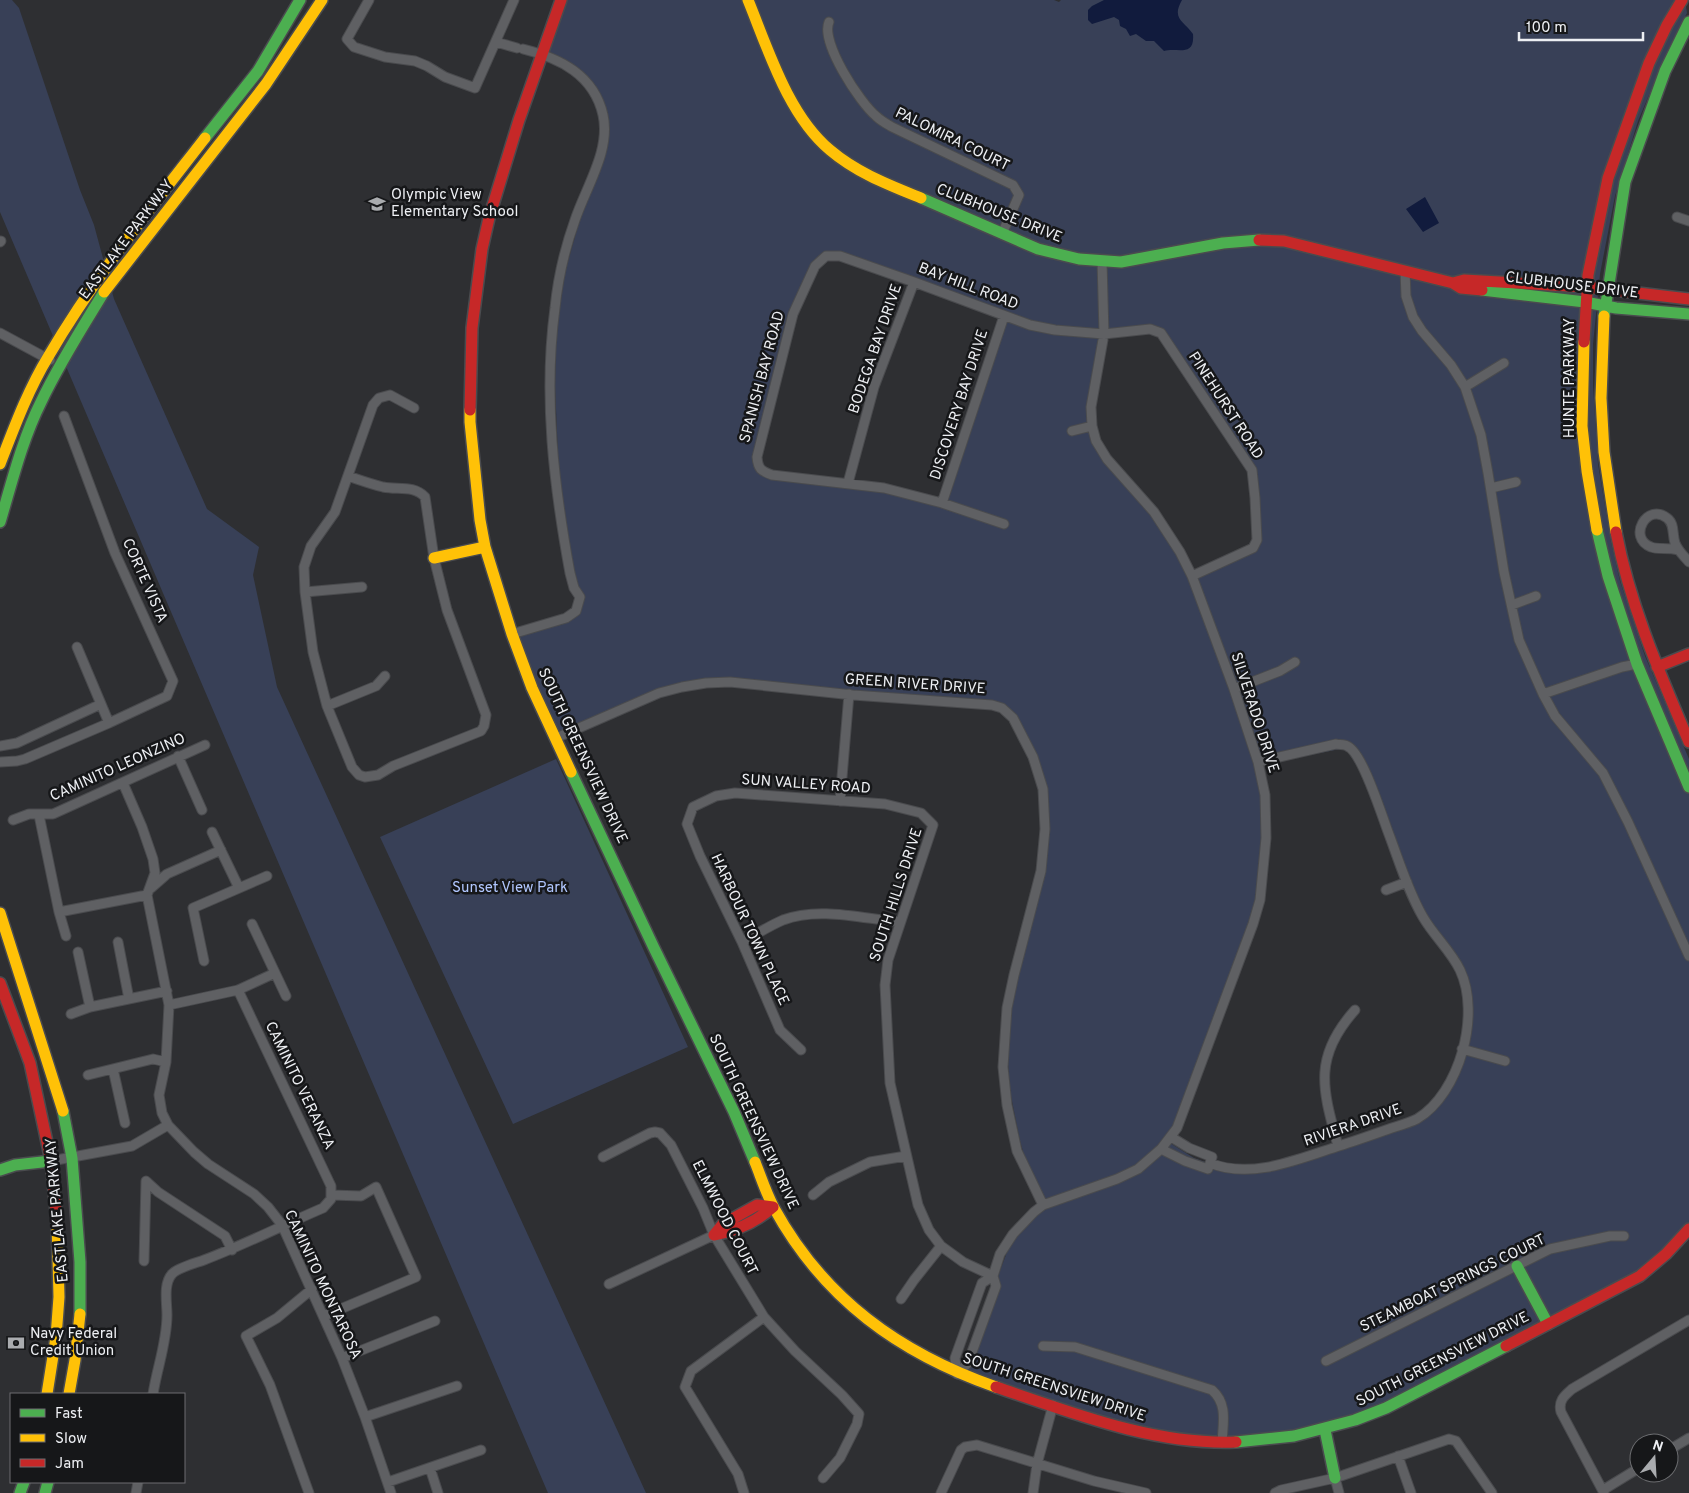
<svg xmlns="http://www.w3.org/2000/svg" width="1689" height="1493" viewBox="0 0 1689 1493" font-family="Overpass,sans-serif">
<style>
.green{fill:#384057;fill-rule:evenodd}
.water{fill:#111b3d}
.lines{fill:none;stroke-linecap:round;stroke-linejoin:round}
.street-casing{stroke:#4a4b4e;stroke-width:11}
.fast-casing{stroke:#4a4b4e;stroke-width:14}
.slow-casing{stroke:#4a4b4e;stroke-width:14}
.jam-casing{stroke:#4a4b4e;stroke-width:14}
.street{stroke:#5f6063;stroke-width:9}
.fast{stroke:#4caf50;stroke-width:11}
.slow{stroke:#ffc107;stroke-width:11}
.jam{stroke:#c62828;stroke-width:11}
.labels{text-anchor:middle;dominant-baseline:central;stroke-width:5;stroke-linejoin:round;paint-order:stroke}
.street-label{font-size:15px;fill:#edeff3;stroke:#161719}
.poi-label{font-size:15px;fill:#edeff3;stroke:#161719;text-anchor:start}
.park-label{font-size:15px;fill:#b1c7ff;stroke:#161719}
</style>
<rect width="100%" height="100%" fill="#2e2f32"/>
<path class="green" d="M0 0H12L19 8 80 190 94 225 114 299 207 509 259 547 253 575 277 687 646 1493H548L0 212Z
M565 0H1054L1059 2 1061 0H1685L1687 13 1669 48 1638 121 1615 196 1600 274 1593 344V385L1598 464 1611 542 1620 581 1645 656 1689 759V1229L1663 1258 1402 1400 1307 1435 1173 1439 961 1375 1007 1252C1017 1234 1030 1220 1046 1208L1026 1162 1020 1141 1010 1091 1008 1063 1011 1009 1016 986 1047 860 1049 819 1047 801 1022 732 1001 709 738 685 694 688 650 700 560 740 516 637 578 608 559 478 555 386 556 335 565 272 582 212 606 152 608 127 579 74 544 59ZM841 259 1006 318 942 506 882 491 762 470 760 458 795 314 821 264 827 260ZM1153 333 1164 339 1256 484 1254 545 1192 576 1156 515 1097 443 1092 405 1105 334ZM1340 749 1346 750 1358 758 1424 916 1468 980 1473 1006 1471 1031 1456 1071 1454 1085 1445 1099 1435 1110 1410 1126 1398 1131 1292 1160 1241 1170 1208 1163 1194 1158 1170 1143 1266 885 1269 837 1260 765Z
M556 759 688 1047 513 1124 380 837Z"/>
<path class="water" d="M1104 0H1182C1171 19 1184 21 1193 34 1195 58 1177 47 1164 51L1154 41H1146L1136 34 1130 36 1126 29 1120 26 1119 20 1114 17 1092 24 1088 20V10L1092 6Z
M1425 197 1439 223 1423 232 1406 209Z"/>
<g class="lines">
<g class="street-casing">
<path id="street" d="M369 0 347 39 354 47 385 57 415 61 427 66 445 77 475 88 514 0
M829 22C820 42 860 103 876 116 881 121 887 124 892 127L1013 185 1019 195 1002 234
M496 42 517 48
M1677 217 1689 221
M0 242 1 241
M1405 271 1406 296 1413 317 1422 331 1451 365 1465 387 1481 435 1488 473 1504 572 1519 640 1543 694 1555 716 1603 773 1628 822 1689 956
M0 333 50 360
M1465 387 1504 363
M1072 431 1092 426
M348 476C360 480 371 484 383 487 398 490 414 485 425 497L434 558 447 610 486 715 484 726 481 731 393 766 378 775 365 777 359 775 352 767 327 706 313 652 305 592 304 567 311 546 335 512 373 405 379 398 390 395 414 408
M848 483 874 387 914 282
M1491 488 1516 482
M942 503 1004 316
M1004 524 942 503 884 488 772 475C761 471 758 469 757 457L793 314 815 266 826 256H840L914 282 1030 325 1055 330 1104 334 1150 329 1161 333 1252 470 1255 498 1257 540 1253 548 1192 576
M1678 550C1668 547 1658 550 1651 547 1627 538 1647 502 1667 518 1675 524 1672 534 1675 543 1678 551 1684 556 1689 562
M305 592 362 587
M1512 605 1536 596
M512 634 566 618 576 611 580 597 574 588 570 573C554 486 543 396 555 308 558 278 565 248 575 220 586 187 611 150 603 115 594 75 560 58 523 49
M77 647 109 723
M1234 689 1280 671 1295 662
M1543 694 1622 667 1637 664
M327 706 376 686 385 676
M556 738 659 693 682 687 706 683 730 682 853 695 992 705 1002 708 1013 718 1033 757 1043 789 1045 829 1041 871 1014 975 1007 1008 1003 1067 1007 1105 1017 1151 1043 1205
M0 746 17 743 101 704
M178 756 202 810
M0 762 17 761 25 759 109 723 167 696 173 681 115 553 64 416
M123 783 142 827 153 859 155 873 147 895 169 1005 166 1062 159 1095 162 1113 168 1125 194 1152 208 1164 254 1194 268 1207 282 1225 342 1358 365 1417 391 1493
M840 801 849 694
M39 815 59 912 66 936
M13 820 29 814H53L205 745
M212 832 239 888
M151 888 167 874 221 850
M1386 890 1407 882
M59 912 147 895
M252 924 286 996
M118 942 129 999
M742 942C755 935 769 926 783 920 819 906 864 919 900 922
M78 952 90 1007
M204 961 193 908 267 876
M169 1005 238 990 275 973
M71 1014 90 1007 167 991
M1462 1049 1505 1061
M801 1050 780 1030 742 942 700 856 687 824 693 807 716 796 735 793 885 804 921 813 933 825 888 960 885 985 890 1083 918 1205 929 1230 941 1246 963 1262 993 1276
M113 1069 125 1123
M88 1075 153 1059 166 1062
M1338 1146C1323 1090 1312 1058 1355 1010
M1161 1149 1185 1161 1208 1169 1212 1157 1189 1148 1171 1137
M603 1157 650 1133 655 1132 660 1133 671 1145 703 1208 714 1235 764 1317 795 1351 842 1395 859 1414 857 1424 840 1458 823 1478
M51 1161 132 1146 168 1125
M1210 1163C1251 1180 1299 1159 1339 1146 1355 1141 1372 1135 1389 1129 1398 1126 1409 1123 1417 1119 1460 1093 1481 1014 1460 970 1451 951 1434 936 1423 917 1409 893 1400 864 1390 837 1383 820 1363 752 1347 746 1344 744 1339 745 1336 744L1258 762
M813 1195 829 1182 870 1162 906 1156
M144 1261 146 1181 158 1192 225 1236 232 1250
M993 1276 982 1283 955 1358 957 1374 968 1363 996 1286 993 1276 1000 1254 1013 1234 1034 1212 1043 1205 1117 1179 1138 1169 1161 1149 1177 1128 1253 924 1260 900 1266 838 1265 795 1258 762 1234 689 1192 576 1180 552 1154 512 1107 459 1096 441 1092 426 1091 407 1104 334 1102 261
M609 1284 714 1235
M901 1299 914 1280 941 1246
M324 1316 416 1277 376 1187 361 1196 332 1195
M1043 1346 1075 1347 1212 1390C1228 1404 1223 1423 1222 1443
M342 1358 435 1321
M1326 1361 1550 1249 1610 1236H1624
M153 1394C157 1368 167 1342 167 1315 167 1303 163 1284 172 1274 177 1268 196 1263 204 1260 244 1245 283 1225 323 1208L331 1199V1186L238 990
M365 1417 457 1386
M1669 1450 1689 1438
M1398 1456 1411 1493
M430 1468 438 1493
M1335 1478 1339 1493
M388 1482 481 1450
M1603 1490 1639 1468
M136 1493 138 1482
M309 1493 270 1385 246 1336 277 1318 312 1289
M744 1493 738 1474 685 1387 691 1371 764 1317
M941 1493 961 1450 965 1447 977 1445 1094 1481 1146 1493
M1033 1493 1037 1464 1053 1405
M1275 1493 1281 1490 1335 1478 1449 1439 1456 1441 1492 1493
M1604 1493 1561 1412C1558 1401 1564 1396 1572 1389L1689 1320"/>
</g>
<g class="fast-casing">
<path id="fast" d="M205 138 258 71 300 0
M921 198 1038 249 1079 259 1121 262 1223 243 1259 240
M1482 290 1585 302 1616 308 1689 314
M1604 316 1625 182 1665 71 1689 22
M0 522C12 482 22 440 41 402 59 364 82 328 104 292
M1597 530 1608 576 1637 664 1689 787
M571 772 654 948 734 1112 755 1162
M63 1111 72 1158 80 1262V1314
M0 1170 15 1165 51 1161
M1517 1266 1548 1324
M1325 1430 1335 1478
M1236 1442 1294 1436 1355 1420 1386 1408 1506 1346
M20 1493 24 1482
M45 1493 48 1482"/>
</g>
<g class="slow-casing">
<path id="slow" d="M748 0C768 49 788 115 830 150 857 173 889 185 921 198
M104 292 266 84 322 0
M1604 316 1601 398 1604 452 1616 532
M1584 342 1582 426 1587 471 1597 530
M470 410V422L480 520 485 547 512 634 532 688 571 772
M0 464C14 428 28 390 48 357 94 278 150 209 205 138
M434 558 485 547
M0 913 63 1111
M755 1162C761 1177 766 1193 774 1208 824 1299 899 1353 996 1387
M47 1394 56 1337 59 1297 57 1222
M69 1394 75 1360 80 1314"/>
</g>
<g class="jam-casing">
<path id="jam" d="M1259 240 1284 241 1453 283 1461 288 1482 290
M1453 283 1464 280 1587 287 1689 299
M1584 342 1588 275 1608 178 1649 63 1667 25 1682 0
M470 410 472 328 482 249 489 218 519 120 561 0
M1616 532C1630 606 1660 674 1689 742
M1657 667 1689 654
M0 983 30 1063 51 1161 57 1222
M757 1205 773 1207C755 1223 737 1231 714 1235L723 1224Z
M1506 1346 1640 1276 1666 1254 1689 1229
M996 1387C1073 1413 1153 1445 1236 1442"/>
</g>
<use href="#street" class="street"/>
<use href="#fast" class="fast"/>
<use href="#slow" class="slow"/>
<use href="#jam" class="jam"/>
</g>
<defs>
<g id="school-bare" transform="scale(1.35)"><path d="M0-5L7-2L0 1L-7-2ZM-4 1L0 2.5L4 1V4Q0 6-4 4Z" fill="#aaacaf" stroke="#161719" stroke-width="2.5" paint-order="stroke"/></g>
<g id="bank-bare" transform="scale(1.35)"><path d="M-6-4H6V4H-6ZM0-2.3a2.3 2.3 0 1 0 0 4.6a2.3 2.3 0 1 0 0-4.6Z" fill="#aaacaf" stroke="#161719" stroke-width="2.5" paint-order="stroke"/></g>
</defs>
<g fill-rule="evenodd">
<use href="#school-bare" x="377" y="204"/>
<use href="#bank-bare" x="16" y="1343"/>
</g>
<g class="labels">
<g class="street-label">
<text transform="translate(952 140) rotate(26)">PALOMIRA COURT</text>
<text transform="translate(999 214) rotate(22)">CLUBHOUSE DRIVE</text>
<text transform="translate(127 240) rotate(-53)">EASTLAKE PARKWAY</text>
<text transform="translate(1572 286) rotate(7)">CLUBHOUSE DRIVE</text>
<text transform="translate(968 287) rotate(21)">BAY HILL ROAD</text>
<text transform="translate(876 349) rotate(-71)">BODEGA BAY DRIVE</text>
<text transform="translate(763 377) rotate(-75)">SPANISH BAY ROAD</text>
<text transform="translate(1570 378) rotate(-90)">HUNTE PARKWAY</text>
<text transform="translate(960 405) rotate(-72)">DISCOVERY BAY DRIVE</text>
<text transform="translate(1225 406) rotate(57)">PINEHURST ROAD</text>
<text transform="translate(144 581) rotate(66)">CORTE VISTA</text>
<text transform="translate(915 685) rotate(4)">GREEN RIVER DRIVE</text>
<text transform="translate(1254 713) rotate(72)">SILVERADO DRIVE</text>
<text transform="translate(582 756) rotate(65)">SOUTH GREENSVIEW DRIVE</text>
<text transform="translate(118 768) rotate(-24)">CAMINITO LEONZINO</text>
<text transform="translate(806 785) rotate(4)">SUN VALLEY ROAD</text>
<text transform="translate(897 895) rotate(-72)">SOUTH HILLS DRIVE</text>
<text transform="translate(749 930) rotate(65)">HARBOUR TOWN PLACE</text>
<text transform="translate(299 1086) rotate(64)">CAMINITO VERANZA</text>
<text transform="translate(753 1122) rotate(65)">SOUTH GREENSVIEW DRIVE</text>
<text transform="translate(1353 1126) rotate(-19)">RIVIERA DRIVE</text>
<text transform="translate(58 1210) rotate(-95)">EASTLAKE PARKWAY</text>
<text transform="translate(724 1218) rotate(63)">ELMWOOD COURT</text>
<text transform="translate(1453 1284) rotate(-26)">STEAMBOAT SPRINGS COURT</text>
<text transform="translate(322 1285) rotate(65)">CAMINITO MONTAROSA</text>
<text transform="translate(1443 1360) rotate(-27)">SOUTH GREENSVIEW DRIVE</text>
<text transform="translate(1054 1388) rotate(18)">SOUTH GREENSVIEW DRIVE</text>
</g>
<g class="poi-label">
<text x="391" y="195">Olympic View<tspan x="391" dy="17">Elementary School</tspan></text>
<text x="30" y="1334">Navy Federal<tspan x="30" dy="17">Credit Union</tspan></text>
</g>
<g class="park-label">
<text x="510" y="888">Sunset View Park</text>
</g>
</g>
<rect x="10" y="1393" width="175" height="90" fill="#161719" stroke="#6c6d70"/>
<rect x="20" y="1409" width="25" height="8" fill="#4caf50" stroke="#6c6d70"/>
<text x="55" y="1418" font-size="15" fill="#edeff3">Fast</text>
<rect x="20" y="1434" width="25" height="8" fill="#ffc107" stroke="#6c6d70"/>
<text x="55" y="1443" font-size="15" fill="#edeff3">Slow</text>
<rect x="20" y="1459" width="25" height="8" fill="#c62828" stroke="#6c6d70"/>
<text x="55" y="1468" font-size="15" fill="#edeff3">Jam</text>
<g transform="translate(1654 1458) rotate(18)"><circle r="24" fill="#161719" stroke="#6c6d70"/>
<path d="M0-4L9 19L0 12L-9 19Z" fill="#aaacaf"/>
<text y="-8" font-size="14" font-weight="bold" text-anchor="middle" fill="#edeff3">N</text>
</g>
<path d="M1519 32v8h124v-8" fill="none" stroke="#edeff3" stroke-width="2.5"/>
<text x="1526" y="32" font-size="15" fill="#edeff3" stroke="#161719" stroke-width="4" paint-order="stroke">100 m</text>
</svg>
